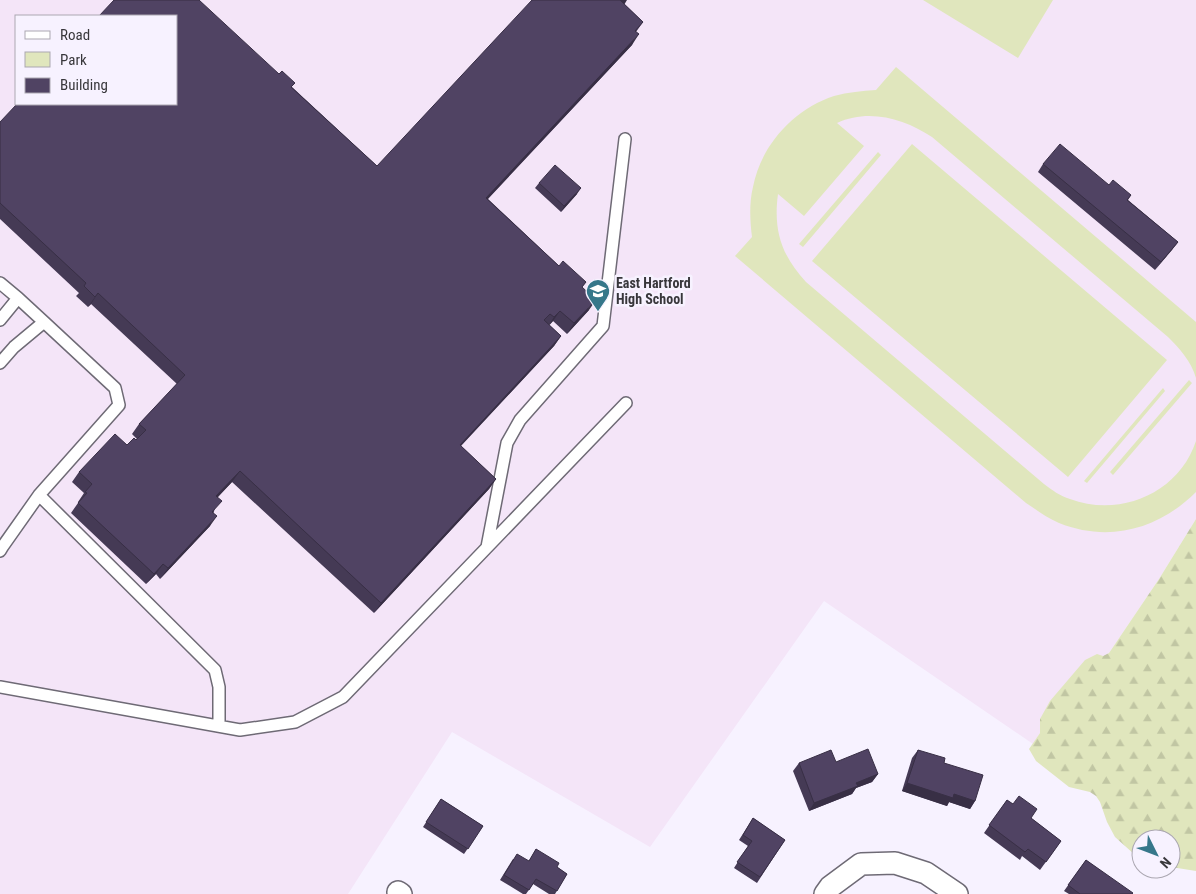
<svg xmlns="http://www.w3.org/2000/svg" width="1196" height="894" viewBox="0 0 1196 894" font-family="'Roboto Condensed',sans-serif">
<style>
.education{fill:#f4e5f8;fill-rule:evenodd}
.green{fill:#e0e6bd}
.forest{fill:url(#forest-firs)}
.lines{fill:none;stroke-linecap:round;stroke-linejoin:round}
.service-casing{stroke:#6e6a75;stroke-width:14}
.minor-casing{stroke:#6e6a75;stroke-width:24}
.service{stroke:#fff;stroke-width:11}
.minor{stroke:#fff;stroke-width:21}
.wall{fill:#453a55}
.shaded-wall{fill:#382f45}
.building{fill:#504363;stroke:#382f45}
.labels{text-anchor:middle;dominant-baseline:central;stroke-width:5;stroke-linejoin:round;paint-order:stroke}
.poi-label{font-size:14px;font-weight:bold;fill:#38373b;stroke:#f7f2ff;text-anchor:start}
</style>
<defs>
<pattern id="forest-firs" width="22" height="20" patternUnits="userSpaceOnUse" patternTransform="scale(1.25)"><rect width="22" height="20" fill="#e0e6bd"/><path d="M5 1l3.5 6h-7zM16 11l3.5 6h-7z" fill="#c1c6a3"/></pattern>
</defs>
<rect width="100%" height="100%" fill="#f7f2ff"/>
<path class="education" d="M0 0H1196V519L1159 579 1109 653 1103 656 1040 719V733L1033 744 824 601 650 847 452 732 348 894H0ZM16 16H176V104H16Z"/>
<path class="green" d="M923 0H1053L1018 58Z
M896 67 1196 322V378C1191 361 1180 349 1168 337L932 137C905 119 869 108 837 123L864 146 804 216 778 194C773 231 782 256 806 282L1044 484C1052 490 1060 496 1070 499 1120 518 1179 493 1196 441V492C1159 529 1109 543 1059 523 1047 518 1037 510 1026 503L735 256 752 237C750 221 749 203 753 187 761 145 794 109 834 96 848 92 862 91 876 90Z
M912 144 1167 360 1068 477 812 261Z
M878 152 881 155 803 247 799 244Z
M1189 380 1192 383 1113 475 1110 472Z
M1163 388 1165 391 1087 483 1084 481Z"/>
<path class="forest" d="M1196 519V871L1171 867V839H1141V859L1135 855 1115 837 1107 822 1100 802 1096 796 1090 792 1069 787 1036 761 1029 749 1040 733V719L1050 701 1085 660 1097 654 1103 656 1109 653 1159 579Z"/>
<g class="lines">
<g class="service-casing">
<path id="service" d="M0 283 18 298 0 320
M18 298 44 322
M0 363 14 347 44 322 115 388 119 405 39 495 3 546 0 551
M39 495 215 670 219 687V726
M487 547 507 443 520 420 603 326 625 139
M0 687 240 730 295 722 343 697 626 403"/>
</g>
<g class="minor-casing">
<path id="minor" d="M398 892 401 894
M825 894 830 887 861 864 895 863 926 873 957 894"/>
</g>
<use href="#service" class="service"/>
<use href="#minor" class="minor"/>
</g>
<path class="wall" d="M624 4 643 22 636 32 632 45 488 199 559 266 586 282 582 287 589 310 567 334 553 321 549 325 561 336 554 346 461 446 496 479 489 489 374 613 232 482 218 497 210 526 160 579 156 574 146 584 71 513 78 503V502L84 493 72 482 79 472 136 440 137 439 132 434 139 424 177 384 91 304 88 307 76 296 79 293 0 219V122L292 87 377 166Z
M1043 164 1109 185 1131 195 1128 200 1178 242 1155 270 1038 172Z
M539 183 577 194 561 212 535 188Z
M918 750 944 763 975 801 970 809 949 802 947 806 902 791 912 758Z
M836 762 878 774 872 782 856 788 852 794 809 811 793 771 799 763Z
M441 799 483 826 464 854 423 827Z
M1007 800 1061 841 1040 870 1022 856 1020 860 984 833Z
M753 818 785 840 757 883 734 868 748 846 739 840Z
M536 849 557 867 567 874 555 894H549L533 884 526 894H523L500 880 513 859 529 861Z
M1086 860 1132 894H1069L1064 891Z"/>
<path class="shaded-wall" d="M612 0H627L624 5Z
M639 34 632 45 479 208 486 198Z
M581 188 577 194 561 212 564 206Z
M1178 242 1172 250 1155 270 1161 262Z
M98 293 91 304 88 307 95 297Z
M596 300 589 310 567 334 574 323Z
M560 311 553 321 547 328 554 317Z
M561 336 554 346 452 455 460 445Z
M240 471 232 482 209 506 216 496Z
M496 479 489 489 374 613 381 603Z
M217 516 210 526 160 579 168 568Z
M163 564 156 574 146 584 154 574Z
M878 774 872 782 856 788 852 794 809 811 814 803 856 783Z
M907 783 954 794 975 801 970 809 949 802 947 806 902 791Z"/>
<path class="building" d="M114 0H199L279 74 282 71 295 83 291 87 377 166 532 0H620L643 22 635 31 639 34 486 198 559 266 563 261 586 282 582 287 596 300 574 323 560 311 554 317 550 314 544 320 561 336 460 445 496 479 381 603 240 471 216 496 222 501 212 512 217 516 168 568 163 564 154 574 78 503 87 493 85 492 92 484 79 472 115 434 127 445 134 438 136 440 146 430 139 424 185 375 98 293 95 297 84 286 86 283 0 203V122L17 104H176V16H99Z
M1060 144 1109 185 1113 180 1131 195 1127 200 1178 242 1161 262 1043 164Z
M555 165 581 188 564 206 539 183Z
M868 749 878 774 856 783 858 786 814 803 799 763 831 750 836 762Z
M918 750 945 758 944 763 983 775 975 801 954 794 953 798 907 783Z
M1019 796 1037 809 1031 818 1061 841 1046 862 1028 849 1025 852 989 825 1007 800 1013 804Z
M441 799 483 826 468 849 426 822Z
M753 818 785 840 760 877 737 862 752 841 743 835Z
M536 849 559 863 557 867 567 874 557 891 536 879 529 890 504 875 517 854 529 861Z
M1086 860 1133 893 1132 894H1080L1068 885Z"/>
<defs>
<g id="school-pin" transform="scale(1.25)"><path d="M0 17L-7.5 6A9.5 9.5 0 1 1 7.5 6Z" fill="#36778a" stroke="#f7f2ff"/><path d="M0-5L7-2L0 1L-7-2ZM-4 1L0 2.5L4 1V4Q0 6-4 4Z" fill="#fff"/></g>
</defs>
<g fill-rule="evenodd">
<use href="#school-pin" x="598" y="291"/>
</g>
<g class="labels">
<g class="poi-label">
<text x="616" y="283">East Hartford<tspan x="616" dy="16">High School</tspan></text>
</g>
</g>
<rect x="15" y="15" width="162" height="90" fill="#f7f2ff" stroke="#aba7b1"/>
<rect x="25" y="31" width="25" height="8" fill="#ffffff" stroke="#aba7b1"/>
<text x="60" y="40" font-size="15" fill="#38373b">Road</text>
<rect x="25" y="52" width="25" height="15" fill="#e0e6bd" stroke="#aba7b1"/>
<text x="60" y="65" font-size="15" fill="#38373b">Park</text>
<rect x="25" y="78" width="25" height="15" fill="#504363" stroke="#aba7b1"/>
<text x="60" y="90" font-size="15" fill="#38373b">Building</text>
<g transform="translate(1156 854) rotate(132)"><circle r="24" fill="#f7f2ff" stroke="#aba7b1"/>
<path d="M0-4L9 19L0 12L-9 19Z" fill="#36778a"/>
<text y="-8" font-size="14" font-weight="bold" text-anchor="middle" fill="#38373b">N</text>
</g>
</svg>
